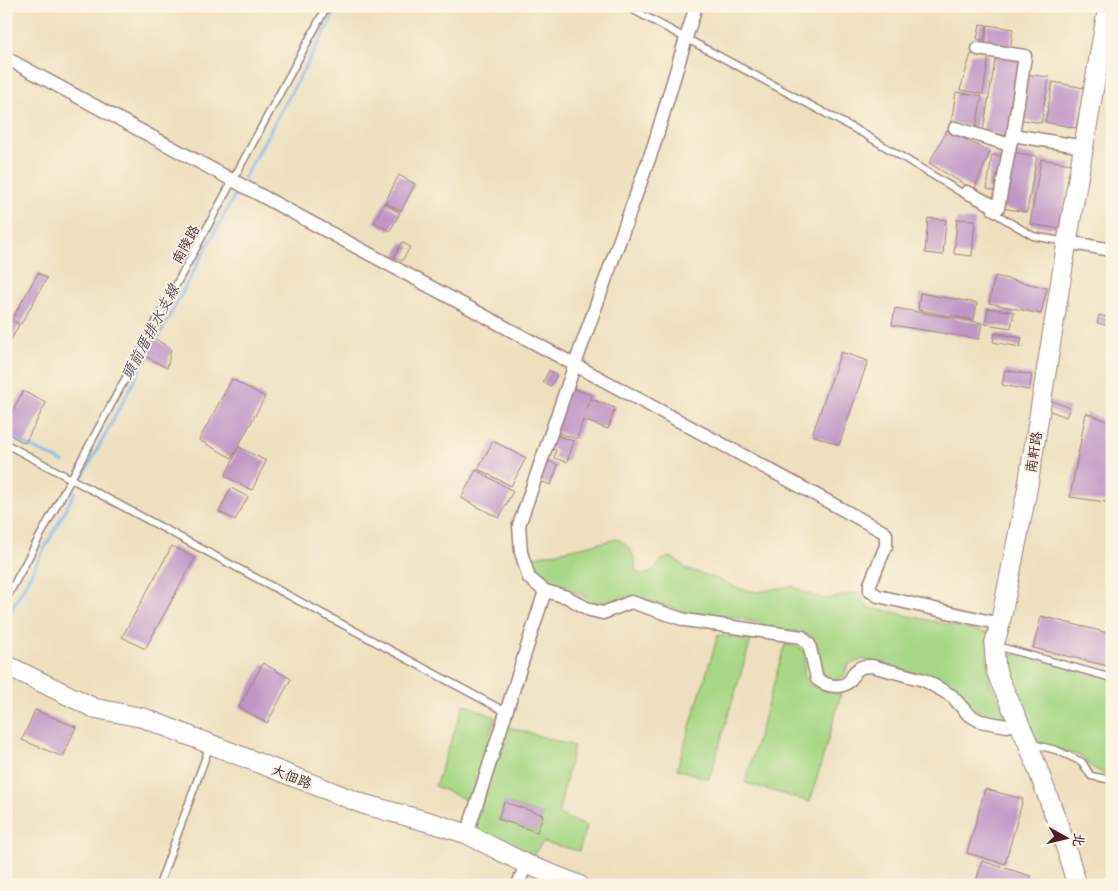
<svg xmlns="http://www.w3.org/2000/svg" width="1118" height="891" viewBox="0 0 1118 891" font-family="'Playpen Sans','LXGW WenKai TC',sans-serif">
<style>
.green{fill:#a7d785;stroke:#787b58;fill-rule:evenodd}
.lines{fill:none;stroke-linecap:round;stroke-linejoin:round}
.stream{stroke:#80bcf2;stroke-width:3}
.building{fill:#bf96c6}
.lane-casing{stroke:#9c8075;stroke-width:9}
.street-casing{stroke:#9c8075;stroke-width:15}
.secondary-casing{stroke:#9c8075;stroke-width:21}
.lane{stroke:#fff;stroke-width:6}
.street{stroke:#fff;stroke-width:12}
.secondary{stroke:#fff;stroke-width:19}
.labels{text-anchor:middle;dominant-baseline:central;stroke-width:4;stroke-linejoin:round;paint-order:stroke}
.street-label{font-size:14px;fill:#4a1f2b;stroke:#fcf5e5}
.water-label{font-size:15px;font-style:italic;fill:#5a4e67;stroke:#fcf5e5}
</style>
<rect width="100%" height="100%" fill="#fcf5e5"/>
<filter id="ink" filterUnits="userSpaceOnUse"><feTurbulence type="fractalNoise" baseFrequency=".02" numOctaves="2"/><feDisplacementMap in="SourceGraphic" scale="10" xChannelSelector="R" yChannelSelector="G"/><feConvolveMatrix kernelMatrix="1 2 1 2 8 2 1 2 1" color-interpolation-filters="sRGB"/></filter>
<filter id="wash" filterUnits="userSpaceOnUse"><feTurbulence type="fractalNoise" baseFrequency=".0096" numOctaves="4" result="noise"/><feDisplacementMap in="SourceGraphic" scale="20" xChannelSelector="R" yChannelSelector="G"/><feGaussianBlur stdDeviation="1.12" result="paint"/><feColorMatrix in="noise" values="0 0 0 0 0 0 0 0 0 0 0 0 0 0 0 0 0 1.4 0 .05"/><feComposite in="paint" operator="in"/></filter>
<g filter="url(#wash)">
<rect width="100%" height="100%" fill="#eee0bf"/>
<path class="green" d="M618 539C631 548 636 554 635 570L642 575 650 573 662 560 670 557 681 563 686 569 713 577 737 588 757 592 792 586 808 594 827 599 860 592 863 601 869 608 883 610 991 634 987 655 990 682 1007 719H996L979 711 949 685 923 676 863 659 848 665 844 676 834 681 822 676 818 646 809 634 779 630 759 623 727 616 707 618 631 596 606 603 591 602 581 594 557 588 545 581 533 571 530 558Z
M718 635 751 640 709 779 677 769Z
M785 644 800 647 805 654 804 672 808 685 841 695 810 802 745 783Z
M1005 652 1112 678V775L1104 774 1090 766 1083 757 1035 741 1003 676Z
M464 704 495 717 471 802 435 786Z
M505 726 574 746 558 814 586 826 579 851 543 842 532 857 473 831ZM504 802 543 815 537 832 499 819Z"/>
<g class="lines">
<path class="stream" d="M244 178 339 6
M155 343 235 195
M6 435 63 462
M80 470 85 472
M82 478 148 355
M6 620 75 492"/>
</g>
<g id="blocks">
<path class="building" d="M980 24 987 25 984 40 977 39Z
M988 25 1013 29 1010 50 985 47Z
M971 54 989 55 983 94 960 90Z
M996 55 1022 60 1009 136 983 131Z
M1025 74 1049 77 1041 123 1018 119Z
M1053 82 1084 88 1076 128 1045 122Z
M956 92 982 96 976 127 951 123Z
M947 130 990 152 974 190 929 163Z
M1011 152 1037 156 1027 212 1001 208Z
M992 155 1001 156 996 191 987 189Z
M1041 159 1071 164 1060 229 1030 224Z
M399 175 415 184 401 211 385 202Z
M384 203 400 213 390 231 374 222Z
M928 218 946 220 943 255 925 253Z
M957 219 975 220 972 256 954 254Z
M402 242 410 247 402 261 394 257Z
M38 273 47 278 21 324 12 319Z
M995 276 1047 288 1041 314 989 303Z
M920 293 977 303 974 320 918 310Z
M895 308 982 323 979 339 892 325Z
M988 308 1014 312 1011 328 985 324Z
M1099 315 1107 317 1106 325 1097 323Z
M6 318 19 325 6 349Z
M995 333 1022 338 1020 347 993 342Z
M151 336 171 349 167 368 141 354Z
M841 352 868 361 839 445 812 435Z
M549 370 557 375 551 386 543 382Z
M1005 370 1032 375 1029 390 1002 385Z
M232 379 265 397 232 458 199 440Z
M569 387 592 395 587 408 591 399 615 408 608 429 583 420 577 439 554 431Z
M23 391 46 403 25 443 6 433V423Z
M1045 398 1070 408 1066 417 1043 408Z
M1086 413 1112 423V503L1070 497Z
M553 434 574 441 567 462 554 458 556 450 548 448Z
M493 441 526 458 511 486 478 469Z
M239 447 266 461 252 490 225 476Z
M544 459 558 465 551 485 537 480Z
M476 470 513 491 499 518 461 498Z
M231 488 248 497 235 520 219 512Z
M172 546 195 558 145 649 122 637Z
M1041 616 1112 634V667L1033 648Z
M263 663 291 679 267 723 239 707Z
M35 710 76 727 63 757 22 740Z
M985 789 1023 799 1005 864 967 853Z
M504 802 543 815 537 832 498 819Z
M982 861 1031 876 1028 885H975Z"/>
</g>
</g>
<g filter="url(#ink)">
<use href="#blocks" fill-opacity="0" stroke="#9c8075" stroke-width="1"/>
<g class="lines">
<g class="lane-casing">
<path id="lane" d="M626 6 864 134 967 196
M991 211 1033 236 1066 242
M6 444 506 712
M6 599 327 6
M997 646 1112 678
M1032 744 1056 750 1082 762 1091 776 1112 780
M159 885 210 745"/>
</g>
<g class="street-casing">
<path id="street" d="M6 58C298 217 591 372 882 531L886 534V546L870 584V591L878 596 1000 624
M955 128 1010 145
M1013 135 1084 147
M967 192 998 208 1010 145 1013 135 1025 56 978 49
M1067 242 1112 250
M545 591 567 597 590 610 603 613 631 602 685 620 802 637 809 644 817 679C826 686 842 690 850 680 853 677 853 672 857 670 861 666 866 666 872 666L924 680 952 696 968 714 980 721 1007 726 1020 723
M467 834 545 591 529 578 521 552 519 525 575 364 654 145 686 38 696 6
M518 885 526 864"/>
</g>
<g class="secondary-casing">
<path id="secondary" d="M6 665 94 708 144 718 363 804 436 824 467 834 526 864 579 885
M1077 885 1062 835 1028 743 1000 681 996 670 994 645 1000 624 1027 491 1067 242 1108 6"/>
</g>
<use href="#lane" class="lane"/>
<use href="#street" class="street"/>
<use href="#secondary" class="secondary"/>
</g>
</g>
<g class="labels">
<g class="street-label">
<text transform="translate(185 244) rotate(-62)">南陵路</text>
<text transform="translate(1033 452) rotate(-81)">南軒路</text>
<text transform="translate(292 776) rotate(21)">大佃路</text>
</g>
<g class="water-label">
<text transform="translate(149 331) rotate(-62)">頭前厝排水支線</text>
</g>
</g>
<rect width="1118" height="891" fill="none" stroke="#fcf5e5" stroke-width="25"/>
<g transform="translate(1066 838) rotate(98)" stroke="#fcf5e5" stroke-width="4" paint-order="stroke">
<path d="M0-4L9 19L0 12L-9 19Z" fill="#4a1f2b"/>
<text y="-8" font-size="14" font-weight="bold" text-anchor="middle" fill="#4a1f2b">北</text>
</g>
</svg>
